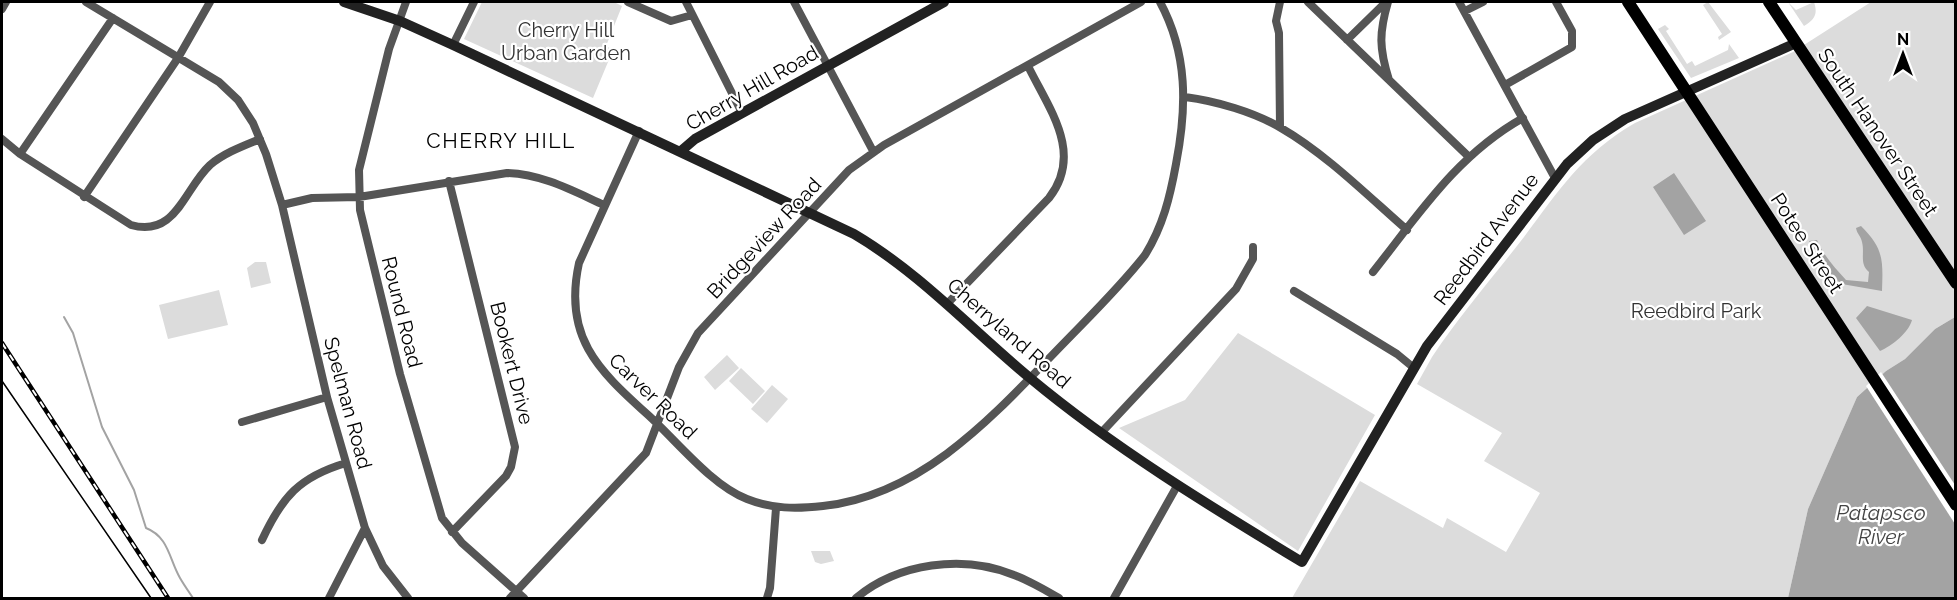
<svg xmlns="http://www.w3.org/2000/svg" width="1957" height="600" viewBox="0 0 1957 600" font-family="Raleway,sans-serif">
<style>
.green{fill:#dcdcdc}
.water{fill:#a3a3a3}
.pier{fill:#fff}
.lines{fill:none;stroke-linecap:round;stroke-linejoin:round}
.stream{stroke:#a3a3a3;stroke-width:2}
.street{stroke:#555;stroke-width:8}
.secondary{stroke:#222;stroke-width:10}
.primary{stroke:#000;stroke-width:12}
.tram{stroke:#000;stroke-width:1.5}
.rail-casing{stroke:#000;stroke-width:4.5}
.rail{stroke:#fff;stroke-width:2;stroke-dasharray:7;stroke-linecap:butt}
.labels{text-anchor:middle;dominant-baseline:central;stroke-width:4.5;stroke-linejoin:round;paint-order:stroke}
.park-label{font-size:20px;fill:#333;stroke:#fff}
.street-label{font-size:20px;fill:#000;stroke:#fff}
.neighbourhood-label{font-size:21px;letter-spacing:1.5px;fill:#000;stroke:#fff}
.water-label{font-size:21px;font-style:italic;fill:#444;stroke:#fff}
</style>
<rect width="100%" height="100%" fill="#fff"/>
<path class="green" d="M482 2H614L622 6 606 46 613 50 593 98 464 39Z
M1708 2 1731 32 1719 40 1718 37 1722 34 1703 5Z
M1788 2 1796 10 1814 2C1818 14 1815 19 1804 26Z
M1871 2H1955V317L1935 329 1905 359 1886 371 1857 397 1808 509 1788 598H1292L1360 481 1443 528 1447 518 1506 552 1540 493 1484 461 1502 433 1417 384 1432 357C1460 315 1493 277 1524 237 1559 190 1582 154 1635 123L1793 52Z
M1665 25 1669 29 1666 31 1687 64 1692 61 1695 66 1728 50 1729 44 1739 58 1691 78 1658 29Z
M255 262H266L271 283 251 288 247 268Z
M219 290 228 325 168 339 159 305Z
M1238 333 1375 415 1298 551 1119 428 1185 400Z
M727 355 739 368 715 390 704 377Z
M741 368 765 391 753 404 729 381Z
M772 385 788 399 767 423 751 409Z
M811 551H830L834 561 821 564 815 562Z"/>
<path class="water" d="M1674 173 1706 221 1684 235 1653 187Z
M1861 226C1884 249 1883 260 1882 291L1836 283C1828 268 1816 257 1809 241L1817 240C1823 255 1835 268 1846 280L1868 282 1869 272C1859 264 1865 253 1862 242 1861 236 1857 234 1856 228Z
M1867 306 1912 320C1909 332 1892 346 1880 351L1856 318Z
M1955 317V598H1788L1808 509 1857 397 1886 371 1905 359 1935 329Z"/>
<path class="pier" d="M1881 372 1955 485V524L1866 386Z"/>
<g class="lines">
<path class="stream" d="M64 317 73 333 102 427 134 490 146 528C169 537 169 559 180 578 184 585 189 592 193 598"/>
<path class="street" d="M86 2 219 82 238 100 253 123 266 154 282 205 327 397 365 528 383 566 408 598
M406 2 389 49 359 170 360 210 400 374 442 518 462 543 524 598
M628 2 671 21 692 15
M686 2 742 113
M794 2 873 151
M1280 2 1276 21 1279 33 1280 127
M1308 2 1468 156
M1388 2C1379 33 1379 48 1389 80
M1459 2 1555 178
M2 9 6 2
M1465 11 1483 2
M1347 40 1386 2
M453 45 474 2
M1505 85 1572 47V31L1556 2
M1185 97C1216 101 1254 112 1281 128 1326 154 1368 196 1407 230
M639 131 579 263C563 336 597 369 647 414 676 440 711 485 747 499 772 509 796 509 823 506 924 495 995 414 1062 345 1090 316 1120 287 1145 255 1163 226 1170 197 1176 164 1187 107 1188 54 1160 2
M2 139 20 154 131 225C176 238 184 189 210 165 224 153 243 146 260 139
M20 154 113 18
M449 181 515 447 511 467 506 476 452 532
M84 197 178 58 210 2
M282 205 312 198 359 197 507 173C542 174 573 191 604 205
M1373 272C1419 214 1457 155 1523 118
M1294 291 1397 354 1414 368
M947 304 1049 198C1084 153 1049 109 1028 66
M242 422 327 397
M1101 433 1236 289 1253 259V247
M262 540C282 497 299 477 346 463
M329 598 365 528
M510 598 646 453 679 367 698 333 849 170 884 145 1141 2
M767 598 770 588 776 508
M856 598C898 563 963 554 1014 575 1030 581 1045 590 1059 598
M1114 598 1177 486"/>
<path class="secondary" d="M344 2 400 21 453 45 854 234C920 273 971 329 1030 378 1114 448 1208 505 1302 562L1427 346 1567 164 1593 140 1625 119 1796 43
M681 151 695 139 944 2"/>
<path class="primary" d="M1628 2 1956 505
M1769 2 1956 283"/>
<path class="tram" d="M2 381 151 598"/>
<g class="rail-casing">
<path id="rail" d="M2 343 168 598"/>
</g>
<use href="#rail" class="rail"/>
</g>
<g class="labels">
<g class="park-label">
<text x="566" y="30">Cherry Hill<tspan x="566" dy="23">Urban Garden</tspan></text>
<text x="1696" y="311">Reedbird Park</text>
</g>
<g class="street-label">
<text transform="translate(752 88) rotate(-30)">Cherry Hill Road</text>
<text transform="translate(1878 132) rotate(56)">South Hanover Street</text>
<text transform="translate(764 238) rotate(-47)">Bridgeview Road</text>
<text transform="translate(1486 239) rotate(-53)">Reedbird Avenue</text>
<text transform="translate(1807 243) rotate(57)">Potee Street</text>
<text transform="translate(402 312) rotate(76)">Round Road</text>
<text transform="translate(1009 333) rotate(41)">Cherryland Road</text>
<text transform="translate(512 363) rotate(76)">Bookert Drive</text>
<text transform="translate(653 396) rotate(44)">Carver Road</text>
<text transform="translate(348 403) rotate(75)">Spelman Road</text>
</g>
<g class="neighbourhood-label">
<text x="501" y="140">CHERRY HILL</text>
</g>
<g class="water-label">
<text x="1881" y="512">Patapsco<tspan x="1881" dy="24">River</tspan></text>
</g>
</g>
<rect width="1957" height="600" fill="none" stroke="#000000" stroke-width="6"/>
<g transform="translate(1903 54)" stroke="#ffffff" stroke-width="4.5" paint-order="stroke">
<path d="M0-4.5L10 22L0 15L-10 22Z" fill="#000000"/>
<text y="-9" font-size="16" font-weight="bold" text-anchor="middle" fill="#000000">N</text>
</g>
</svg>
